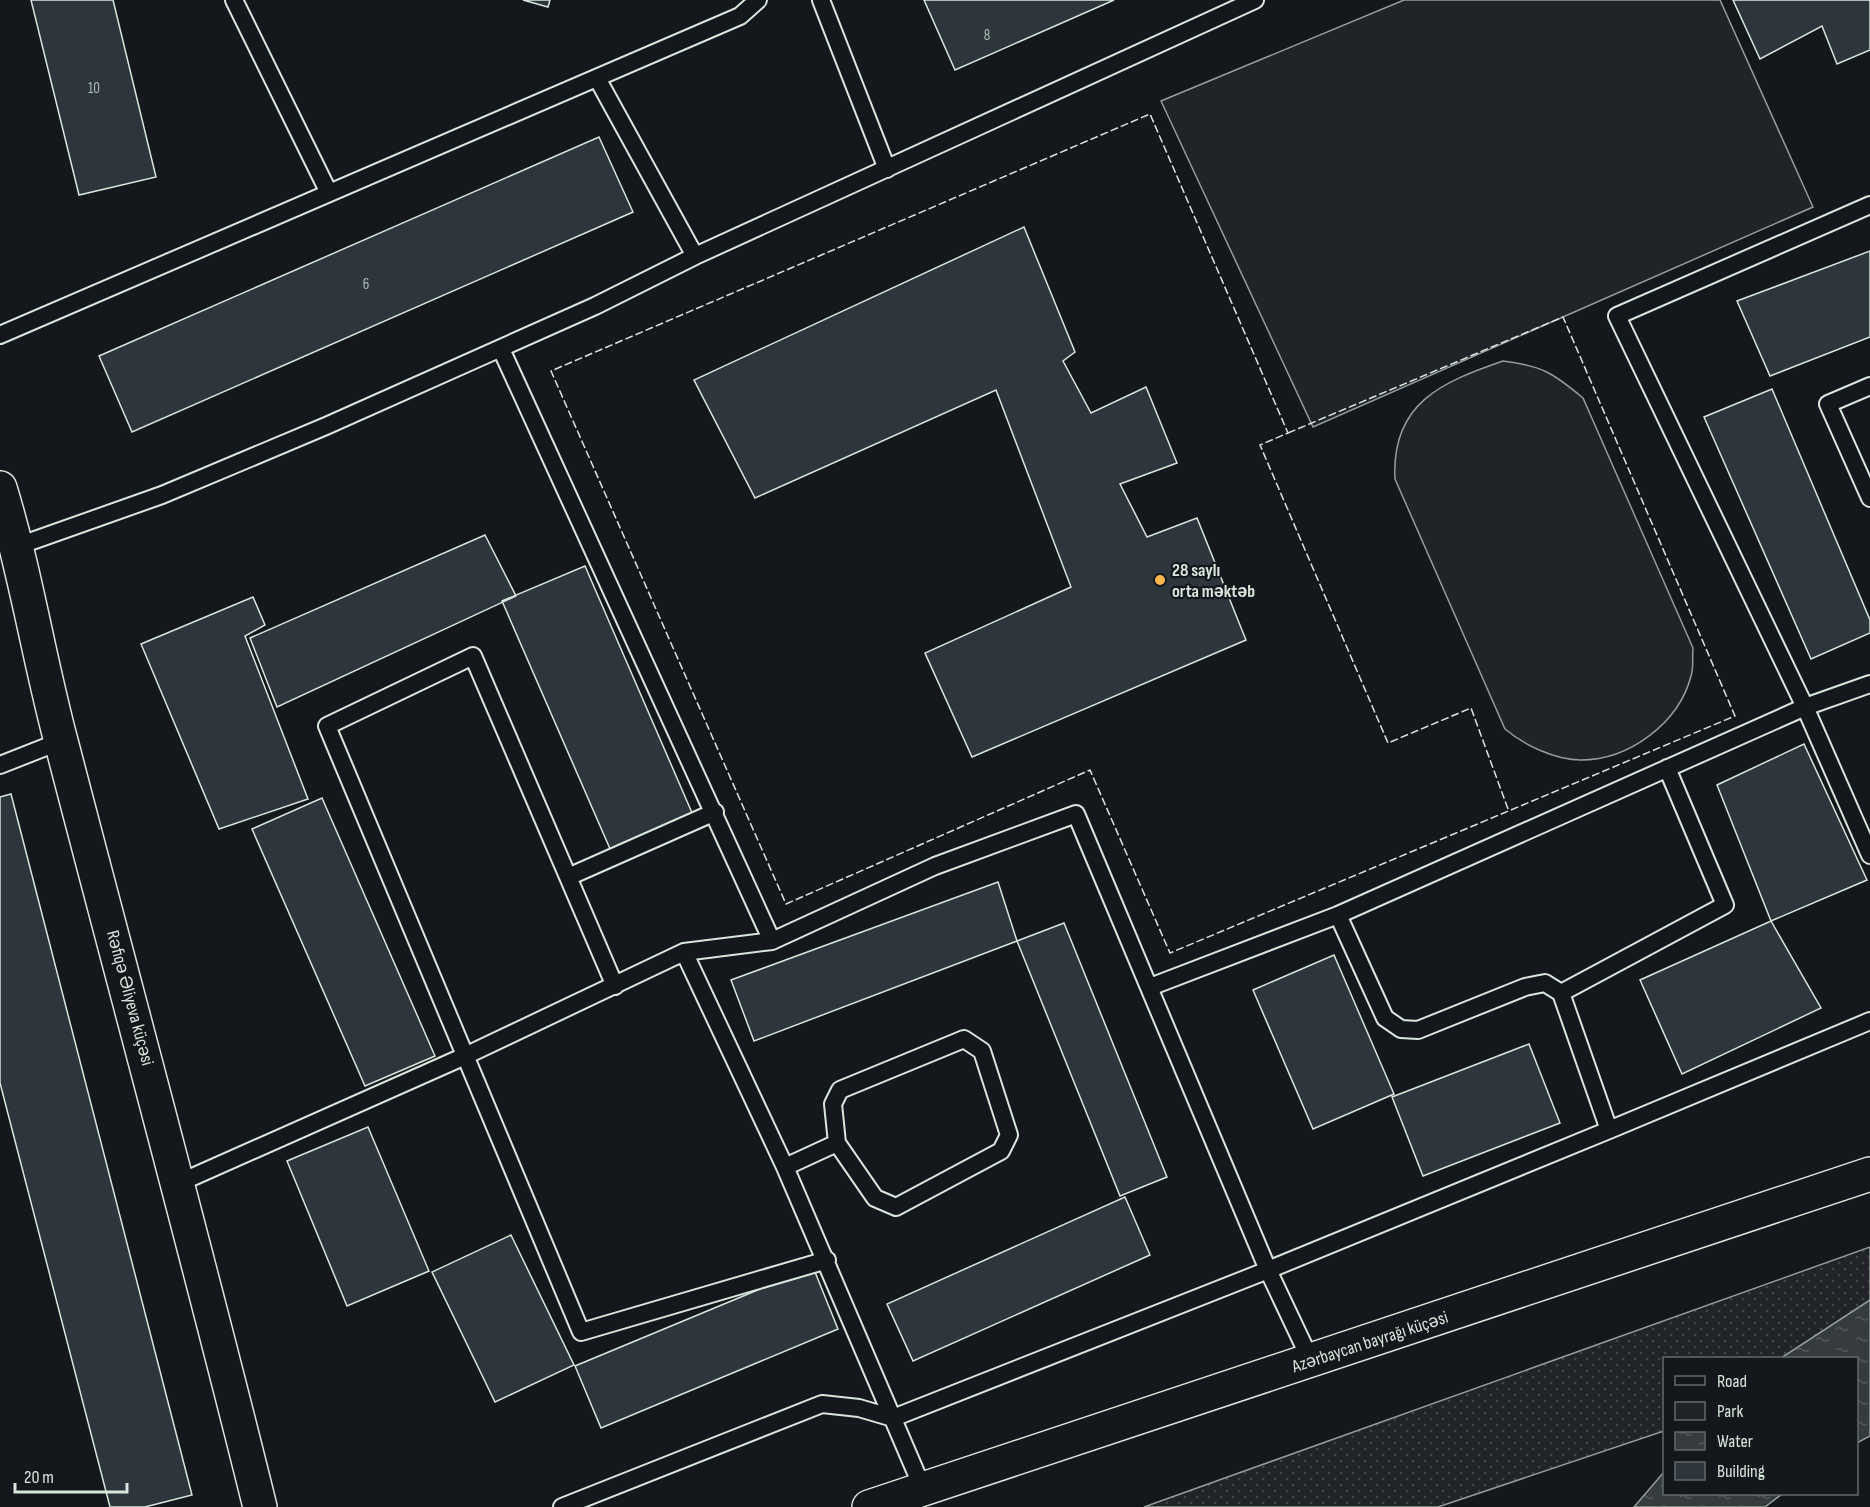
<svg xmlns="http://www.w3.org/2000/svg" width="1870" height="1507" viewBox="0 0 1870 1507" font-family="'Sofia Sans Condensed',sans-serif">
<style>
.grass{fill:url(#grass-dots);stroke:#939e99;stroke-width:1.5}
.park{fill:#202428;stroke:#939e99;stroke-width:1.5}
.water{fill:url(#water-ripples);stroke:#939e99;stroke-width:1.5}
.building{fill:#2c363c;stroke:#d8e6dc;stroke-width:1.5}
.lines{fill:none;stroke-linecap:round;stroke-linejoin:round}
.service-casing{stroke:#d8e6dc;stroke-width:20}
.minor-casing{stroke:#d8e6dc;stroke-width:36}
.tertiary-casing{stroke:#d8e6dc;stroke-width:36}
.service{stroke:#14181c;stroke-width:16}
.minor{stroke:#14181c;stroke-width:33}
.tertiary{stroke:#14181c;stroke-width:33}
.fence{stroke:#d8e6dc;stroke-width:1.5;stroke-dasharray:8 3;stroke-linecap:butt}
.poi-dot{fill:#ffb74d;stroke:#14181c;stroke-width:2}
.labels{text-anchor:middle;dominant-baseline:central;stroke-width:4.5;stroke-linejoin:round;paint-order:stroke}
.number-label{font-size:15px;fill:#adbab4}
.poi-label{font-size:18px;font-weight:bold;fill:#d8e6dc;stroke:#14181c;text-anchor:start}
.street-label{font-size:18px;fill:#d8e6dc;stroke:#14181c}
</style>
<defs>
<pattern id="grass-dots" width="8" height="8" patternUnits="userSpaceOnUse" patternTransform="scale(1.5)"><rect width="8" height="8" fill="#202428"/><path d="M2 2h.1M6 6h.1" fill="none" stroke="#404447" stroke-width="1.8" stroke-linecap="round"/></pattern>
<pattern id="water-ripples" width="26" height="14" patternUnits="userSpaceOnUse" patternTransform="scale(1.5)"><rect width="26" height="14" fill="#363b3e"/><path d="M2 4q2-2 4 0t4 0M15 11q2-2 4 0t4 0" fill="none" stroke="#525759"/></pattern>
</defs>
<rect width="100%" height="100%" fill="#14181c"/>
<path class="grass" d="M1870 1247V1362L1856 1358H1664V1431L1438 1507H1144Z"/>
<path class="park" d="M1404 0H1720L1813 207 1313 427 1161 101Z
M1503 361C1543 366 1553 373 1583 398L1693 648C1692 657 1694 668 1691 676 1679 723 1629 760 1581 760 1555 760 1524 745 1505 729L1395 479C1391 403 1442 382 1503 361Z"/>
<path class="water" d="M1870 1300V1436L1857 1443 1856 1358H1781Z
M1664 1472V1494H1782L1765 1507H1634Z"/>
<path class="building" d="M31 0H113L156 177 79 195Z
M523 0H550L548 7Z
M924 0H1114L955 70Z
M1733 0H1870V50L1837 64 1822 26 1760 59Z
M599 137 633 212 132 432 99 356Z
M1024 227 1075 352 1063 361 1091 413 1146 387 1177 463 1120 484 1147 537 1197 518 1246 640 972 757 925 653 1071 587 996 390 755 498 694 380Z
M1870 251V337L1770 376 1737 301Z
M1772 389 1870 620V633L1811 659 1704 417Z
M485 535 516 596 277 707 250 638Z
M585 566 693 815 611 851 502 601Z
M253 597 265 625 245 636 308 799 219 829 141 644Z
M1804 744 1867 880 1771 921 1717 785Z
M11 794 192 1495 145 1507H110L0 1083V797Z
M322 798 435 1056 365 1086 252 829Z
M998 882 1017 941 754 1041 731 980Z
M1771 921 1821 1008 1682 1074 1640 980Z
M1064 923 1167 1177 1120 1196 1017 941Z
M1334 955 1394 1094 1313 1129 1253 990Z
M1529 1044 1560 1123 1423 1176 1392 1097Z
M368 1127 429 1271 347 1306 287 1161Z
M1125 1197 1150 1255 913 1361 887 1304Z
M511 1235 574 1365 495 1402 432 1272Z
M813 1267 838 1329 601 1428 575 1366Z"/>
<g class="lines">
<g class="service-casing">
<path id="service" d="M234 0 329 193
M821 0 887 169
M597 78 695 256
M1870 205 1617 316 1805 707 1870 855
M0 335 740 16 758 0
M501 349 772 941
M1870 386 1828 404 1870 498
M18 546 162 495 326 426 595 306 695 256 1255 0
M0 765 61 741
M568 877 715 812
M684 952 785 1167 923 1489
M615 986 473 656 327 726 581 1332 827 1260
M1150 987 1338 915 1805 707 1870 684
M1561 993 1725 905 1667 768
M964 1039 982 1051 1009 1135 1001 1151 896 1207 875 1198 837 1143 833 1104 840 1090Z
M1609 1130 1870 1021
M785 1167 837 1143
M179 1183 465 1056 684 952 772 941 935 866 1076 814 1268 1270 1311 1361
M562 1507 822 1404 859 1408 893 1418 1268 1270 1609 1130 1561 993 1545 983 1525 987 1418 1030 1401 1029 1385 1018 1338 915"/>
</g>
<g class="minor-casing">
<path id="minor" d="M0 488C26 573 39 660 62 745 128 999 197 1252 260 1507"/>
</g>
<g class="tertiary-casing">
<path id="tertiary" d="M869 1507 1870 1174"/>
</g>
<use href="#service" class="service"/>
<use href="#minor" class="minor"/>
<use href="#tertiary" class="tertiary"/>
<path class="fence" d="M1288 433 1563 317 1735 716 1170 953 1090 770 786 904 551 371 1150 114 1288 433 1260 445 1388 743 1471 708 1508 809"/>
</g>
<circle class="poi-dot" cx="1160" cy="580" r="6"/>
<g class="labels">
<g class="number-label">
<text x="987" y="35">8</text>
<text x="94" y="88">10</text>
<text x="366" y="284">6</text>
</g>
<g class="poi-label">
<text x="1172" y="570">28 saylı<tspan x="1172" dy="21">orta məktəb</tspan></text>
</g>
<g class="street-label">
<text transform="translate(130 998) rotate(75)">Rəfiqə Əliyeva küçəsi</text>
<text transform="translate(1370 1342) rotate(-18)">Azərbaycan bayrağı küçəsi</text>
</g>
</g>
<rect x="1663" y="1357" width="195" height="138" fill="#14181c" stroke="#626a69" stroke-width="1.5"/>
<rect x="1675" y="1376" width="30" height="9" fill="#14181c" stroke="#626a69" stroke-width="1.5"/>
<text x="1717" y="1387" font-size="18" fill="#d8e6dc">Road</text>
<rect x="1675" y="1402" width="30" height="18" fill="#202428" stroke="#626a69" stroke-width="1.5"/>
<text x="1717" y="1417" font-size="18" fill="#d8e6dc">Park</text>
<rect x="1675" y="1432" width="30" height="18" fill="url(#water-ripples)" stroke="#626a69" stroke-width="1.5"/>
<text x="1717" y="1447" font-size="18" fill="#d8e6dc">Water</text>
<rect x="1675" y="1462" width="30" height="18" fill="#2c363c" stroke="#626a69" stroke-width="1.5"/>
<text x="1717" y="1477" font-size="18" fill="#d8e6dc">Building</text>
<path d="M15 1483v9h112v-9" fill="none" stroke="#d8e6dc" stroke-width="3"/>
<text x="24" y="1483" font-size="18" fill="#d8e6dc" stroke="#14181c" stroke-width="4.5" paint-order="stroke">20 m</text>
</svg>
